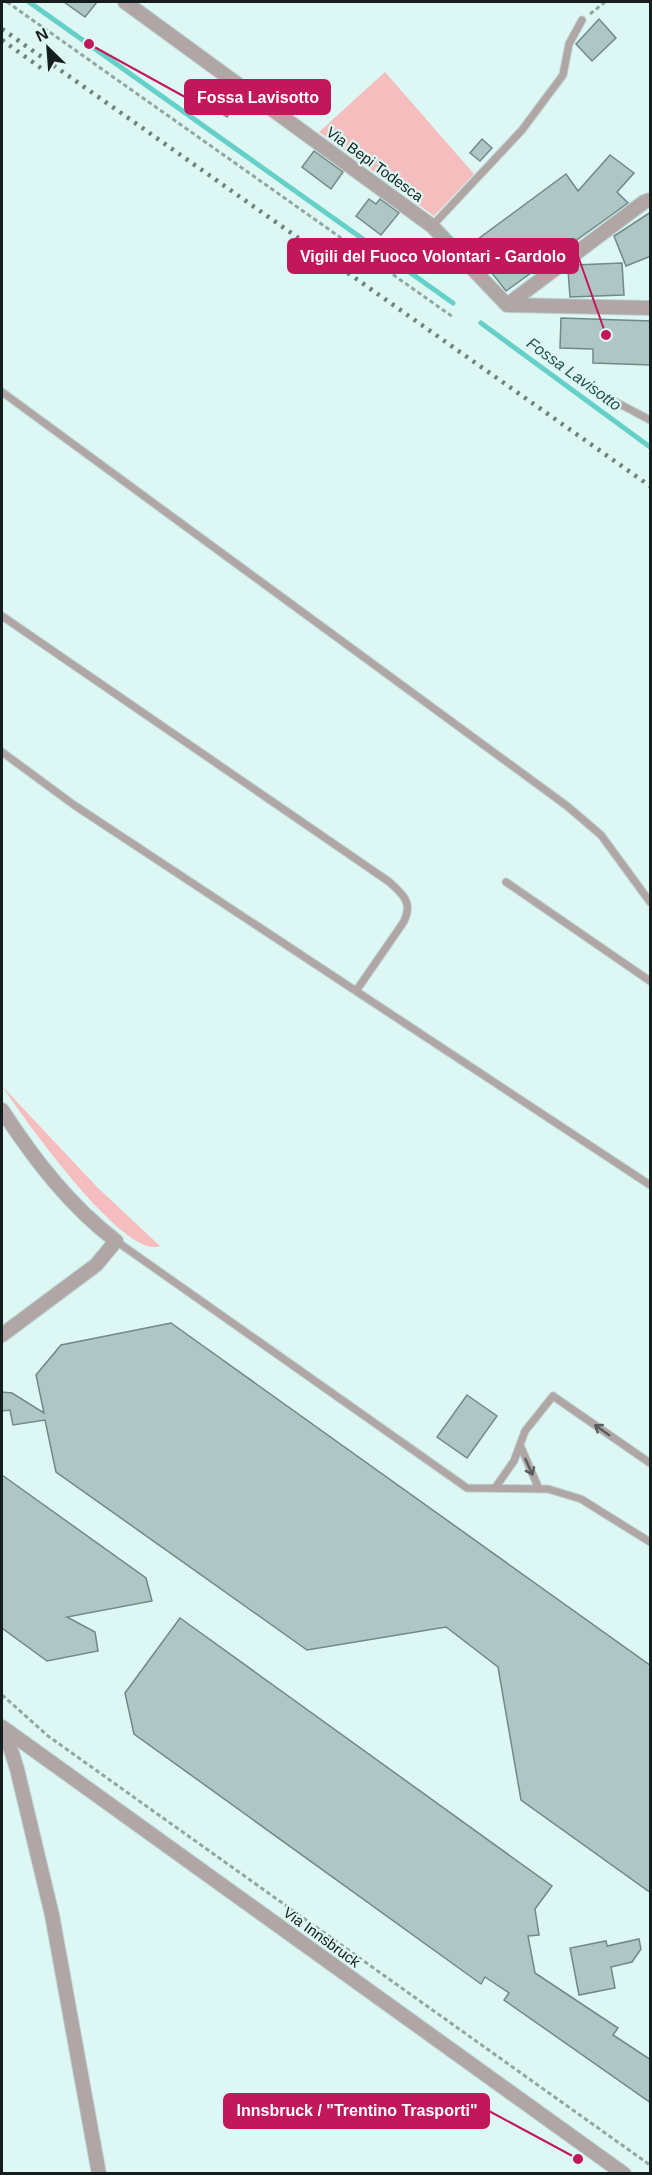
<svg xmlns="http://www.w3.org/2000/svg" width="652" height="2175" viewBox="0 0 652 2175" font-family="Arial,sans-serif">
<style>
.green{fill:#f5bdbd}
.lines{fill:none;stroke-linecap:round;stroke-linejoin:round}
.stream{stroke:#65d0c8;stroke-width:5}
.building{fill:#aec7c5;stroke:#718987;stroke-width:1.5}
.lane-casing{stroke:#bdd4d2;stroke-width:9}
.street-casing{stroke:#bdd4d2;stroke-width:16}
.path{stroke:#92a6a4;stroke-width:3;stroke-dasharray:4.5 3;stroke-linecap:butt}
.lane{stroke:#b1a6a6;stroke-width:7}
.street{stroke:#b1a6a6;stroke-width:14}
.rail{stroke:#70817f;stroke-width:4.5;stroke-dasharray:3 6;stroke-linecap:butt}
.oneway{stroke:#5b5b5b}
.labels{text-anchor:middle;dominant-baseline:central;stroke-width:4.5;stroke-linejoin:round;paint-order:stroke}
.street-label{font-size:15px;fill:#151e1d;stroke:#ddf7f4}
.water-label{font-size:16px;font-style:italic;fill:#22524e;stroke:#ddf7f4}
.leader{fill:none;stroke:#c2185b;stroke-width:2}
.callout-dot{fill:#c2185b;stroke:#ddf7f4;stroke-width:2}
.callout{fill:#c2185b;stroke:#c2185b;stroke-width:2}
.callout-label{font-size:16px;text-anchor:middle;font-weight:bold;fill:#fff}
</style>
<rect width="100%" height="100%" fill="#ddf7f4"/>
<path class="green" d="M385 72 474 174 434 216 319 132Z
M2 1086 98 1188 160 1246C124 1261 21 1114 2 1086Z"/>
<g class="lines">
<path class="stream" d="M29 2 453 303
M481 323 650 447"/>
</g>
<path class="building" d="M64 2H97L85 17Z
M599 19 616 38 592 61 576 44Z
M220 82 241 98 227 117 206 103Z
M482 139 492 148 480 161 470 153Z
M314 151 343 172 331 189 302 167Z
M610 155 634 173 617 192 628 203 506 291 470 245 566 174 578 191Z
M369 199 376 204 380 199 399 213 381 235 356 216Z
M651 212V256L626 266 614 236Z
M622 263 624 295 570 297 568 270 575 265Z
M561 318 651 321V365L593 363V349L560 348Z
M171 1323 651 1666V1893L521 1800 498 1667 446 1627 307 1650 56 1472 45 1420 13 1425 10 1410 2 1411V1392L12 1393 44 1413 36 1375 61 1345Z
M467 1395 497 1416 467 1458 437 1437Z
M2 1475 146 1578 152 1601 67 1617 95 1632 98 1651 47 1661 2 1628Z
M180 1618 552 1886 535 1909 539 1935 528 1936 535 1973 618 2028 613 2035 651 2060V2103L504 2000 509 1993 485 1977 481 1984 134 1734 125 1693Z
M639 1939 641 1949 632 1962 611 1967 615 1988 579 1995 570 1948 606 1941 607 1946Z"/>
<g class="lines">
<g class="lane-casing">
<path id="lane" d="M432 226 522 130 563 75 569 44 582 20
M2 392 567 806 601 835 650 902
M614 401 650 420
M2 616 388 881C403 894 414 903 403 923L356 991
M2 752 74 805 650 1185
M506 882 650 981
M116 1241 467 1488 548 1489 581 1499 650 1542
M520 1445 539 1489
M495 1488 514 1461 525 1431 553 1396 650 1463"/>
</g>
<g class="street-casing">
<path id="street" d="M125 2 432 226 507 305 650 308
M507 305 644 202 650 200
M2 1110C34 1159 69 1205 116 1241L96 1265 2 1335
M2 1727 624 2174
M5 1731 17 1769 52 1915 99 2174"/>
</g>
<path class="path" d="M7 2 453 317
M590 14 605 2
M2 1695 48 1736 650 2165"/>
<use href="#lane" class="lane"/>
<use href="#street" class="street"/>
<path class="rail" d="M2 29 650 486
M2 40 41 68"/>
</g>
<defs><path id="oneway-shaft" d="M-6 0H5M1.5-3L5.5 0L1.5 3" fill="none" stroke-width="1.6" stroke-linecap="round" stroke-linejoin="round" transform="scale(1.5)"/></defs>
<g class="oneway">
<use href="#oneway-shaft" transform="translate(602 1430) rotate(-145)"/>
<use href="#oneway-shaft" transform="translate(529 1467) rotate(66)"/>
</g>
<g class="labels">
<g class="street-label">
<text transform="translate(375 164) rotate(36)">Via Bepi Todesca</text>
<text transform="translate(322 1937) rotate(36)">Via Innsbruck</text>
</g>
<g class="water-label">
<text transform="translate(574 374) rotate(36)">Fossa Lavisotto</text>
</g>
</g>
<path class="leader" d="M89 44L185 97M606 335L578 256M578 2159L489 2111"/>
<g class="callout-dot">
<circle cx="89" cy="44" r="6"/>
<circle cx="606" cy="335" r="6"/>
<circle cx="578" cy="2159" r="6"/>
</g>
<g class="callout">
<rect x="185" y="80" width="145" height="34" rx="6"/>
<rect x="288" y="239" width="290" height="34" rx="6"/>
<rect x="224" y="2094" width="265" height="34" rx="6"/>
</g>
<g class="callout-label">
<text x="258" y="103">Fossa Lavisotto</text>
<text x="433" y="262">Vigili del Fuoco Volontari - Gardolo</text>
<text x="357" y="2116">Innsbruck / "Trentino Trasporti"</text>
</g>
<rect width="652" height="2175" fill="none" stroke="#151e1d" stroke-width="6"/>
<g transform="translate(48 48) rotate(335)" stroke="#ddf7f4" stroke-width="4.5" paint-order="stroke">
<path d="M0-4.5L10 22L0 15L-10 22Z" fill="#151e1d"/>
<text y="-9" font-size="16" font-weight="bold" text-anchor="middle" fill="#151e1d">N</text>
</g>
</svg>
